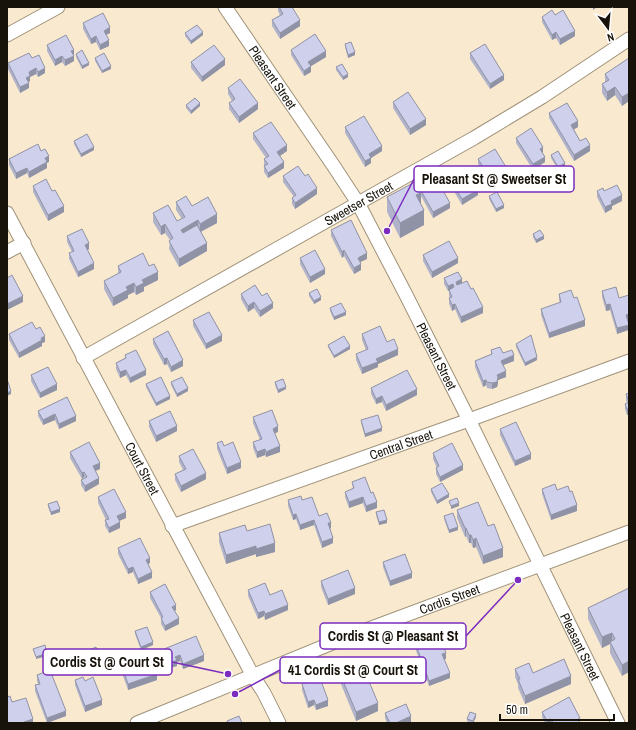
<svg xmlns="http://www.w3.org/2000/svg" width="636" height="730" viewBox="0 0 636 730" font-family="'Archivo Narrow',sans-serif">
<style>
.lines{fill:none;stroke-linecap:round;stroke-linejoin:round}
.minor-casing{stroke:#9f9179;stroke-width:15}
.minor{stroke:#fff;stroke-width:13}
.wall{fill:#b1b3cb}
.shaded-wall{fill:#9092a5}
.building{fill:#ced0ec;stroke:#9092a5}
.labels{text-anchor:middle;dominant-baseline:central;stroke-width:3;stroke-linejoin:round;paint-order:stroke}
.street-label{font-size:13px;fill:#18130a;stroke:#fff}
.leader{fill:none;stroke:#7b2cbf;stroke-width:1.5}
.callout-dot{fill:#7b2cbf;stroke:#fff;stroke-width:1.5}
.callout{fill:#fff;stroke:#7b2cbf;stroke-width:1.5}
.callout-label{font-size:14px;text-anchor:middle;font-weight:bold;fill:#18130a}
</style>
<rect width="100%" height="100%" fill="#f9eacf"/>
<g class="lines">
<g class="minor-casing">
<g id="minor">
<path id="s1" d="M225 7 333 165 358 203 405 293 469 420 618 723"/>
<path d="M7 35 58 7"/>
<path id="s2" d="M7 213 253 676 264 693 279 723"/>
<path d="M7 252 24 243"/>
<path id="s3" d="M83 358 474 138 542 97 629 39"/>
<path id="s4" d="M172 526 469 420 629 361"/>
<path id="s5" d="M137 723 347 637 629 532"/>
</g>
</g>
<use href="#minor" class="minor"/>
</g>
<path class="wall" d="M278 7H292L300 26 280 39 272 26V20L280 15 278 11Z
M542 17 575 36 560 45 556 38 552 40 542 22Z
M83 23 110 33 106 35 109 46 100 50 96 42 91 44 83 29Z
M185 33 203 35 191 44 185 36Z
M345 44 355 55 348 58 345 47Z
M47 45 74 55V61L65 66 62 62 55 66 47 51Z
M291 50 326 57 311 66V72L304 76 291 55Z
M470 53 504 80 490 89 470 59Z
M76 54 89 65 82 69 76 57Z
M32 58 45 73 38 77 36 74 30 77V81L28 82 29 88 20 93 8 69V63Z
M95 58 111 69 102 73 95 61Z
M629 58V101L622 106 615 95 607 101 602 93V84L605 82V74Z
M191 62 225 65 202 82 191 68Z
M336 67 348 77 343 80 336 70Z
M228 88 258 109 239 123 229 109V103L232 101 228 94Z
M393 102 426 125 410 135 393 108Z
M186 105 200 106 191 114 186 108Z
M549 113 578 127 574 129 580 141 590 151 574 161 549 118Z
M345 127 382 151 371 158V163L365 167 345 133Z
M253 133 287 151 280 156 284 168 268 178 264 172V166H265L264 165V159L266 158 253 139Z
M516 138 543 152 542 153 545 162 533 170 516 143Z
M74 141 94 150 81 157 74 144Z
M41 151 49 162H47V168L29 178 27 173 16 179 9 165V159Z
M551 155 565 166 558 170 551 158Z
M478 159 509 178 493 188 478 164Z
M283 176H305L317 194 295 209 292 204V198L294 197 283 182Z
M449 178 478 195 462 205 449 183Z
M33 186 52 191 64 212 48 221 33 192Z
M420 189 450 208 433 218 421 196V204L424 225 400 238 387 212V197L420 191Z
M597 191H604L622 201 612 206V209L605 213 597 197Z
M489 196 504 208 496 212 489 199Z
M176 202 192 206 217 223 201 232 207 251 179 267 169 249 170 240 165 233 161 235 153 222V213L177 221 182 219 176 210Z
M331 230 367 259 360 262 361 270 354 274 344 256 342 258 331 236Z
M533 234 544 239 536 243 533 237Z
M67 236 89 249 88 250 94 269 78 277 69 259V253L72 252 67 242Z
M423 255 458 263 432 278 423 261Z
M300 258 325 274 310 283 300 264Z
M118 266H149L158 280 144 287V291L136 295 134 292 128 295V298L113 306 104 289V281L118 274Z
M444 278 462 283 483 313 461 323 455 309 452 311 449 304V298H450L449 296V291H448L444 284Z
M602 291 619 298 629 319 628 320 617 334 610 310 606 311 602 297Z
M309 293 321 300 314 304 309 296Z
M241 294 262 296 273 308 260 317 254 308 248 312 241 299Z
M559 294 585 326 549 338 541 315V309L560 303 559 300Z
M330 308 346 315 334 320 330 311Z
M193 320 222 341 206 349 193 326Z
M36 329 45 342 42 343V346L19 358 9 340V334Z
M362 334 387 342 398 355 378 364V367L362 374 356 360V354L366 350 362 340Z
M153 339 183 366 171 372 167 364 164 365 153 344Z
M516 344 537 360 525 366 516 347Z
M328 345 350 349 334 358 328 347Z
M491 350 503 353 514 361 503 365 506 377 498 380V383L497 387 492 389 487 388 486 385 483 387 475 367V361L491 354Z
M125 355 146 375 130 383 126 375 120 378 116 369V363L125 358Z
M31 375 57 390 40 398 31 381Z
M171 382 188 391 177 397 171 385Z
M275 382 286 389 278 393 275 385Z
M146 384 170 399 156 406 146 387Z
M371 388 417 395 386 411 382 402 376 404 371 394Z
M629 393V414L627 415 625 409V404L627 403 626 400V394Z
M67 397 76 421 59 429 55 420 43 425 38 416V411Z
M253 417 278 432 275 433 280 452 266 457 265 455 257 458 253 448V442L260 440 253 423Z
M361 420 382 431 365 437 361 423Z
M149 421 177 431 156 442 149 427Z
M500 429 531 459 515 466 500 435Z
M217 443 224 446 241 468 227 474 217 449Z
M70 452 100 469 95 471 99 484 85 492 81 485V480L85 478 84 477 82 479 70 458Z
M433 453 463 470 440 482 436 474V468H437L433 459Z
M179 456 206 479 181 492 175 480V474L183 470 179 462Z
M352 482 371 493 377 508 366 512 363 503 349 508 345 497V492L353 489Z
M431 489 449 497 437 504 431 492Z
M542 489 557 490 577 511 551 520 542 494Z
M98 497 126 518 120 520V528L109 533 105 526V520H106L98 503Z
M288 500H302L319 516 331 528 330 529 333 543 322 548 314 525 300 530 296 519 293 520 288 506Z
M48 504 60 512 51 515 48 507Z
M457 510 488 526 503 557 483 564 476 547 473 548 471 543H469L466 536 465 537 457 518Z
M376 512 387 523 379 525 376 515Z
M444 516 458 530 449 533 444 519Z
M247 531 275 552 256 557V554L226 564 219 542V533Z
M118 548 150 563 148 564 152 578 138 584 133 572 128 574 118 554Z
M383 562 412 578 390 586 383 567Z
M321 581 355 594 328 605 321 587Z
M629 588 622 676 610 653V644L602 648 588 619V608Z
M248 590 270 595 288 610 265 620 264 616 258 619 248 596Z
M150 592 176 610 175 611 179 624 165 631 161 624V618L150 598Z
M135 631 153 645 141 650 135 634Z
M415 642 446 659H444L450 678 429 686 415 648Z
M164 649 204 661 183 669 180 661 177 662V666L170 668 164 655Z
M87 651 103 667 94 671 87 654Z
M122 667 157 680 128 690 122 673Z
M338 669 364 680 378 711 356 721 338 677Z
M515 669 533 673 571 684 525 704 518 688V684L515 677Z
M37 675 66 716 47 723 35 691V685L38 684 37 681Z
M75 680 85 681 102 705 85 712 75 685Z
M302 684 328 706 316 710 314 705 308 708 302 690Z
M542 712 580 723H545L542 717Z
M385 713 411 722 409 723H387L385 718Z
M476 717 473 723H471L467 721V719Z"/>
<path class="shaded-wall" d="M593 7H597L593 10Z
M300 20V26L280 39V33Z
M110 27V33L104 36V31Z
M575 31V36L560 45V39Z
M203 32V35L191 44V41Z
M556 32V38L552 40V35Z
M96 36V42L91 44V39Z
M109 40V46L100 50V45Z
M74 50V55L71 57V51Z
M326 51V57L308 68V62Z
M355 52V55L348 58V55Z
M62 56V62L55 66V60Z
M74 56V61L65 66V60Z
M225 59V65L202 82V77Z
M89 63V65L82 69V66Z
M111 66V69L102 73V71Z
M311 66V72L304 76V71Z
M36 68V74L30 77V81L26 83V78L29 72Z
M45 68V73L38 77V72Z
M348 74V77L343 80V77Z
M504 75V80L490 89V84Z
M29 83V88L20 93V87Z
M615 87V95L607 101V92Z
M629 93V101L622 106V97Z
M200 103V106L191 114V111Z
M258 103V109L239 123V117Z
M426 119V125L410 135V129Z
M578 121V127L571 131V125Z
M287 145V151L277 158V152Z
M590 145V151L574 161V155Z
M382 146V151L371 158V163L365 167V161L369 154Z
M94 147V150L81 157V154Z
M543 147V152L540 155V149Z
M49 156V162L45 164V158Z
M545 157V162L533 170V164Z
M47 162V168L29 178V172Z
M284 162V168L268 178V173Z
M565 163V166L558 170V167Z
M27 168V173L16 179V173Z
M509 172V178L493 188V182Z
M317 188V194L295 209V203Z
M478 190V195L462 205V199Z
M421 193V207L416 195Z
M622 195V201L612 206V209L605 213V207L611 201Z
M450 203V208L433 218V212Z
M504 205V208L496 212V209Z
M64 206V212L48 221V215Z
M424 210V225L400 238V223Z
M217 214V223L200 232V224Z
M198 220V229L181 238V230Z
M165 224V233L161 235V227Z
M544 236V239L536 243V240Z
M89 243V249L85 251V245Z
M207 243V251L179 267V259Z
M344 250V256L342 258V252Z
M367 253V259L358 263V258Z
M458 258V263L432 278V272Z
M94 263V269L78 277V272Z
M361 264V270L354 274V268Z
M325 269V274L310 283V277Z
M158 272V280L144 287V291L136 295V287L142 280Z
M462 279V284L456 288V282Z
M134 283V292L128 295V298L113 306V298L126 287Z
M453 284V289L448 291V286Z
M23 296V302L7 310V304Z
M321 297V300L314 304V301Z
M254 302V308L248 312V306Z
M273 303V308L260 317V311Z
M455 304V309L452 311V305Z
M610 304V310L606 311V305Z
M483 307V313L461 323V317Z
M346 312V315L334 320V317Z
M629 314V319L626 320V315Z
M585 320V326L549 338V333Z
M629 325V330L617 334V328Z
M222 335V341L206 349V344Z
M45 336V342L42 343V346L19 358V353Z
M350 346V349L334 358V356Z
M398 349V355L378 364V367L362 374V368L376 359Z
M514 355V361L501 366V361Z
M537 357V360L525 366V363Z
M167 358V364L164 365V359Z
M183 360V366L171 372V367Z
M126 370V375L120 378V372Z
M146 370V375L130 383V378Z
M506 371V377L498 380V383L497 387 492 389V383L497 375Z
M486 380V385L483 387V381Z
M57 384V390L40 398V393Z
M286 387V389L278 393V390Z
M188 388V391L177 397V394Z
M417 389V395L386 411V405Z
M11 391V394L7 396V393Z
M170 396V399L156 406V403Z
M382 396V402L376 404V399Z
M629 408V414L627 415V409Z
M55 414V420L43 425V420Z
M76 416V421L59 429V424Z
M177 426V431L156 442V436Z
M278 426V432L273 434V429Z
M382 428V431L365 437V434Z
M280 446V452L266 457V452Z
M265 449V455L257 458V452Z
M531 454V459L515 466V461Z
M241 462V468L227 474V468Z
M100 463V469L93 472V466Z
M463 465V470L440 482V477Z
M84 472V477L82 479V473Z
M206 473V479L181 492V486Z
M99 478V484L85 492V486Z
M449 494V497L437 504V501Z
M363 497V503L349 508V502Z
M377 502V508L366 512V506Z
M459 503V506L451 509V506Z
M577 505V511L551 520V515Z
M60 509V512L51 515V512Z
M126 512V518L117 522V516Z
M296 514V519L293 520V515Z
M314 520V525L300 530V525Z
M387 520V523L379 525V522Z
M120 522V528L109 533V528Z
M328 523H331V528L328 529Z
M458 527V530L449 533V530Z
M465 528H466V536L465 537Z
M469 535H471V543H469Z
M333 538V543L322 548V542Z
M476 538V547L473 548V540Z
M275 543V552L256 557V549Z
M256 546V554L226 564V555Z
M503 548V557L483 564V556Z
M150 558V563L146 565V560Z
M133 567V572L128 574V569Z
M152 572V578L138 584V579Z
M412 573V578L390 586V581Z
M355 588V594L328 605V599Z
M176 605V610L172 612V607Z
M288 605V610L265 620V614Z
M264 611V616L258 619V613Z
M179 618V624L165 631V626Z
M612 633V643L610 642V644L602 648V637Z
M153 642V645L141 650V647Z
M47 653V656L36 659V657Z
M446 653V659L442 660V654Z
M180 655V661L177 662V666L170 668V663L175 657Z
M204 655V661L183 669V664Z
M629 661V672L622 676V665Z
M103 665V667L94 671V668Z
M450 673V678L429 686V681Z
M157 674V680L128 690V684Z
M571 676V684L525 704V696Z
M102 700V705L85 712V706Z
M314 700V705L308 708V702Z
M328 700V706L316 710V705Z
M378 703V711L356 721V712Z
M66 711V716L47 723V718Z
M476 714V717L473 723V721Z
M411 716V722L409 723H396Z
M33 719V723H24V722Z
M551 719V723H547V721Z"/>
<path class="building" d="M279 7H292L300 20 280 33 272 20 283 14Z
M552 10 555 15 563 10 575 31 560 39 556 32 552 35 542 17Z
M103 13 110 27 104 31 109 40 100 45 96 36 91 39 83 23Z
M197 25 203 32 191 41 185 33Z
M315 34 326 51 308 62 311 66 304 71 291 50Z
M66 35 74 50 71 51 74 56 65 60 62 56 55 60 47 45Z
M351 42 355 52 348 55 345 44Z
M485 44 504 75 490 84 470 53Z
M214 45 225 59 202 77 191 62Z
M82 50 89 63 82 66 76 54Z
M29 53 32 58 39 55 45 68 38 72 36 68 29 72 30 76 26 78 29 83 20 87 8 63Z
M104 53 111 66 102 71 95 58Z
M629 58V93L622 97 615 87 607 92 602 84 609 80 605 74Z
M342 64 348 74 343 77 336 67Z
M240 79 258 103 239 117 229 103 235 99 228 88Z
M408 92 426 119 410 129 393 102Z
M195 98 200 103 191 111 186 105Z
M567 103 578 121 571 125 580 141 586 138 590 145 574 155 549 113Z
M364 116 382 146 369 154 371 158 365 161 345 127Z
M271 122 287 145 277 152 284 162 268 173 264 166 268 164 264 159 269 156 253 133Z
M531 128 543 147 540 149 545 157 533 164 516 138Z
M87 134 94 147 81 154 74 141Z
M38 144 41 151 45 149 49 156 45 158 47 162 29 172 27 168 16 173 9 159Z
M495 149 509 172 493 182 478 159Z
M558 151 565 163 558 167 551 155Z
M298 166 305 176 308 174 317 188 295 203 292 198 296 195 283 176Z
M466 168 478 190 462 199 449 178Z
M46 179 52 191 55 190 64 206 48 215 33 186Z
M437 180 450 203 433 212 420 189Z
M415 182 421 193 416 195 424 210 400 223 387 197Z
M617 185 622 195 611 201 612 204 605 207 597 191 603 188 604 191Z
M497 192 504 205 496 209 489 196Z
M186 196 192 206 208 197 217 214 200 224 198 220 181 230 183 233 197 225 207 243 179 259 169 241 173 238 165 224 161 227 153 213 168 205 177 221 185 217 176 202Z
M351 220 367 253 358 258 361 264 354 268 344 250 342 252 331 230Z
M82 229 89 243 85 245 94 263 78 272 69 253 74 251 67 236Z
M540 230 544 236 536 240 533 234Z
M449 241 458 258 432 272 423 255Z
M315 250 325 269 310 277 300 258Z
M143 253 149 266 154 264 158 272 142 280 144 283 136 287 134 283 126 287 128 290 113 298 104 281 121 272 118 266Z
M458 272 462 279 456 282 457 285 467 281 471 289 473 288 483 307 461 317 455 304 452 305 449 298 452 297 449 290 454 287 453 284 448 286 444 278Z
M12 275 23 296 7 304V278Z
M255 285 262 296 267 293 273 303 260 311 254 302 248 306 241 294Z
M616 287 619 298 629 295V314L626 315 629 325 617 328 610 304 606 305 602 291Z
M317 289 321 297 314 301 309 293Z
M571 290 574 298 577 297 585 320 549 333 541 309 561 302 559 294Z
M341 303 346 312 334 317 330 308Z
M209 312 222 335 206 344 193 320Z
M32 322 36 329 40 327 45 336 41 338 42 340 19 353 9 334Z
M380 326 387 342 394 339 398 349 376 359 378 362 362 368 356 354 368 349 362 334Z
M168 331 183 360 171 367 167 358 164 359 153 339Z
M531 335 537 357 525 363 516 344Z
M344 336 350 346 334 356 328 345Z
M500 347 503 353 512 350 514 355 501 361 506 371 497 375 498 377 497 382 492 383 487 382 486 380 483 381 475 361 492 354 491 350Z
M136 350 146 370 130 378 126 370 120 372 116 363 126 358 125 355Z
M48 367 57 384 40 393 31 375Z
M407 370 417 389 386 405 382 396 376 399 371 388Z
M161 377 170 396 156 403 146 384Z
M182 377 188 388 177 394 171 382Z
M7 379 11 391 7 393Z
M283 379 286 387 278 390 275 382Z
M629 393V402L626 394Z
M67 397 76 416 59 424 55 414 43 420 38 411Z
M629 402V408L627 409 625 404Z
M272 410 278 426 273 429 280 446 266 452 265 449 257 452 253 442 262 439 253 417Z
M170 411 177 426 156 436 149 421Z
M378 415 382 428 365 434 361 420Z
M516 422 531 454 515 461 500 429Z
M222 441 224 446 233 442 241 462 227 468 217 443Z
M89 442 100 463 93 466 99 478 85 486 81 480 87 477 84 472 82 473 70 452Z
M452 443 463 465 440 477 436 468 439 466 433 453Z
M193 449 206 473 181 486 175 474 186 469 179 456Z
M365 477 371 493 373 492 377 502 366 506 363 497 349 502 345 492 354 488 352 482Z
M442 483 449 494 437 501 431 489Z
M555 484 557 490 568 486 570 492 572 491 577 505 551 515 542 489Z
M114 489 126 512 117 516 120 522 109 528 105 520 109 519 98 497Z
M301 496 302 500 312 497 319 516 327 513 331 523H328L333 538 322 542 314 520 300 525 296 514 293 515 288 500Z
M457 498 459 503 451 506 449 501Z
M57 501 60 509 51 512 48 504Z
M478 502 488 526 494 524 503 548 483 556 476 538 473 540 471 535H469L466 528H465L457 510Z
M384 510 387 520 379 522 376 512Z
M453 513 458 527 449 530 444 516Z
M270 524 275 543 256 549V546L226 555 219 533 245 525 247 531Z
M140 538 150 558 146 560 152 572 138 579 133 567 128 569 118 548Z
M405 554 412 573 390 581 383 562Z
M348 570 355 588 328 599 321 581Z
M265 583 270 595 282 590 288 605 265 614 264 611 258 613 248 590Z
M165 584 176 605 172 607 179 618 165 626 161 618 163 617 150 592Z
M629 588V661L622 665 610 642 615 639 612 633 602 637 588 608Z
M147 627 153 642 141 647 135 631Z
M439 633 446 653 442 654 450 673 429 681 415 642Z
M196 636 204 655 183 664 180 655 175 657 177 660 170 663 164 649Z
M45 645 47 653 36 657 33 649Z
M96 647 103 665 94 668 87 651Z
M151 657 157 674 128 684 122 667Z
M564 659 571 676 525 696 518 679H520L515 669 529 663 533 673Z
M356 661 364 680 368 679 378 703 356 712 338 669Z
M50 670 66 711 47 718 35 685 40 684 37 675Z
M83 677 85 681 93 677 102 700 85 706 75 680Z
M320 678 328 700 316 705 314 700 308 702 302 684Z
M10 696 12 702 26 698 33 719 24 722 25 723H8L7 720V697Z
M569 697 580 718 578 719 580 723H553L551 719 547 721 542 712Z
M406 704 411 716 396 723H390L385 713Z
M470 712 476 714 473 721 467 719Z
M239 716 242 723H228L227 721Z"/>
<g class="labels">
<g class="street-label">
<text stroke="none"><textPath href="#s1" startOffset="85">Pleasant Street</textPath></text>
<text stroke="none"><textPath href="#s3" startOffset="316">Sweetser Street</textPath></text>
<text stroke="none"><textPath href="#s1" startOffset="409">Pleasant Street</textPath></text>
<text stroke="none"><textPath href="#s4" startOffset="243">Central Street</textPath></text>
<text stroke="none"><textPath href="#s2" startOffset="289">Court Street</textPath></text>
<text stroke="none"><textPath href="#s5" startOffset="336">Cordis Street</textPath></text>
<text stroke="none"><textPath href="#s1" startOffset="733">Pleasant Street</textPath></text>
</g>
</g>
<path class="leader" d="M387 231L414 179M518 580L466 636M228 674L172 662M235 694L280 670"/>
<g class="callout-dot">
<circle cx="387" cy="231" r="4"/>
<circle cx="518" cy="580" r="4"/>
<circle cx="228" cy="674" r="4"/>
<circle cx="235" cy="694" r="4"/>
</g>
<g class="callout">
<rect x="414" y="166" width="160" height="26" rx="4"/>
<rect x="320" y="623" width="146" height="26" rx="4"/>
<rect x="43" y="649" width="129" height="26" rx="4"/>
<rect x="280" y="657" width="146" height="26" rx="4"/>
</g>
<g class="callout-label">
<text x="494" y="184">Pleasant St @ Sweetser St</text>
<text x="393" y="641">Cordis St @ Pleasant St</text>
<text x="107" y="667">Cordis St @ Court St</text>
<text x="353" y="675">41 Cordis St @ Court St</text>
</g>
<rect width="636" height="730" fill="none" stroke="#18130a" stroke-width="16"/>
<g transform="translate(608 28) rotate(164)" stroke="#ffffff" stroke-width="3" paint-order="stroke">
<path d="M0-3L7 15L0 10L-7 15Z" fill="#18130a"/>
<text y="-6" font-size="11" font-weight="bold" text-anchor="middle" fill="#18130a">N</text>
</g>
<path d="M500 714v6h114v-6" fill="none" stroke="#18130a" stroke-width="2"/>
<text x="506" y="714" font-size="12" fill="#18130a" stroke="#ffffff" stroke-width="3" paint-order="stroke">50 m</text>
</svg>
